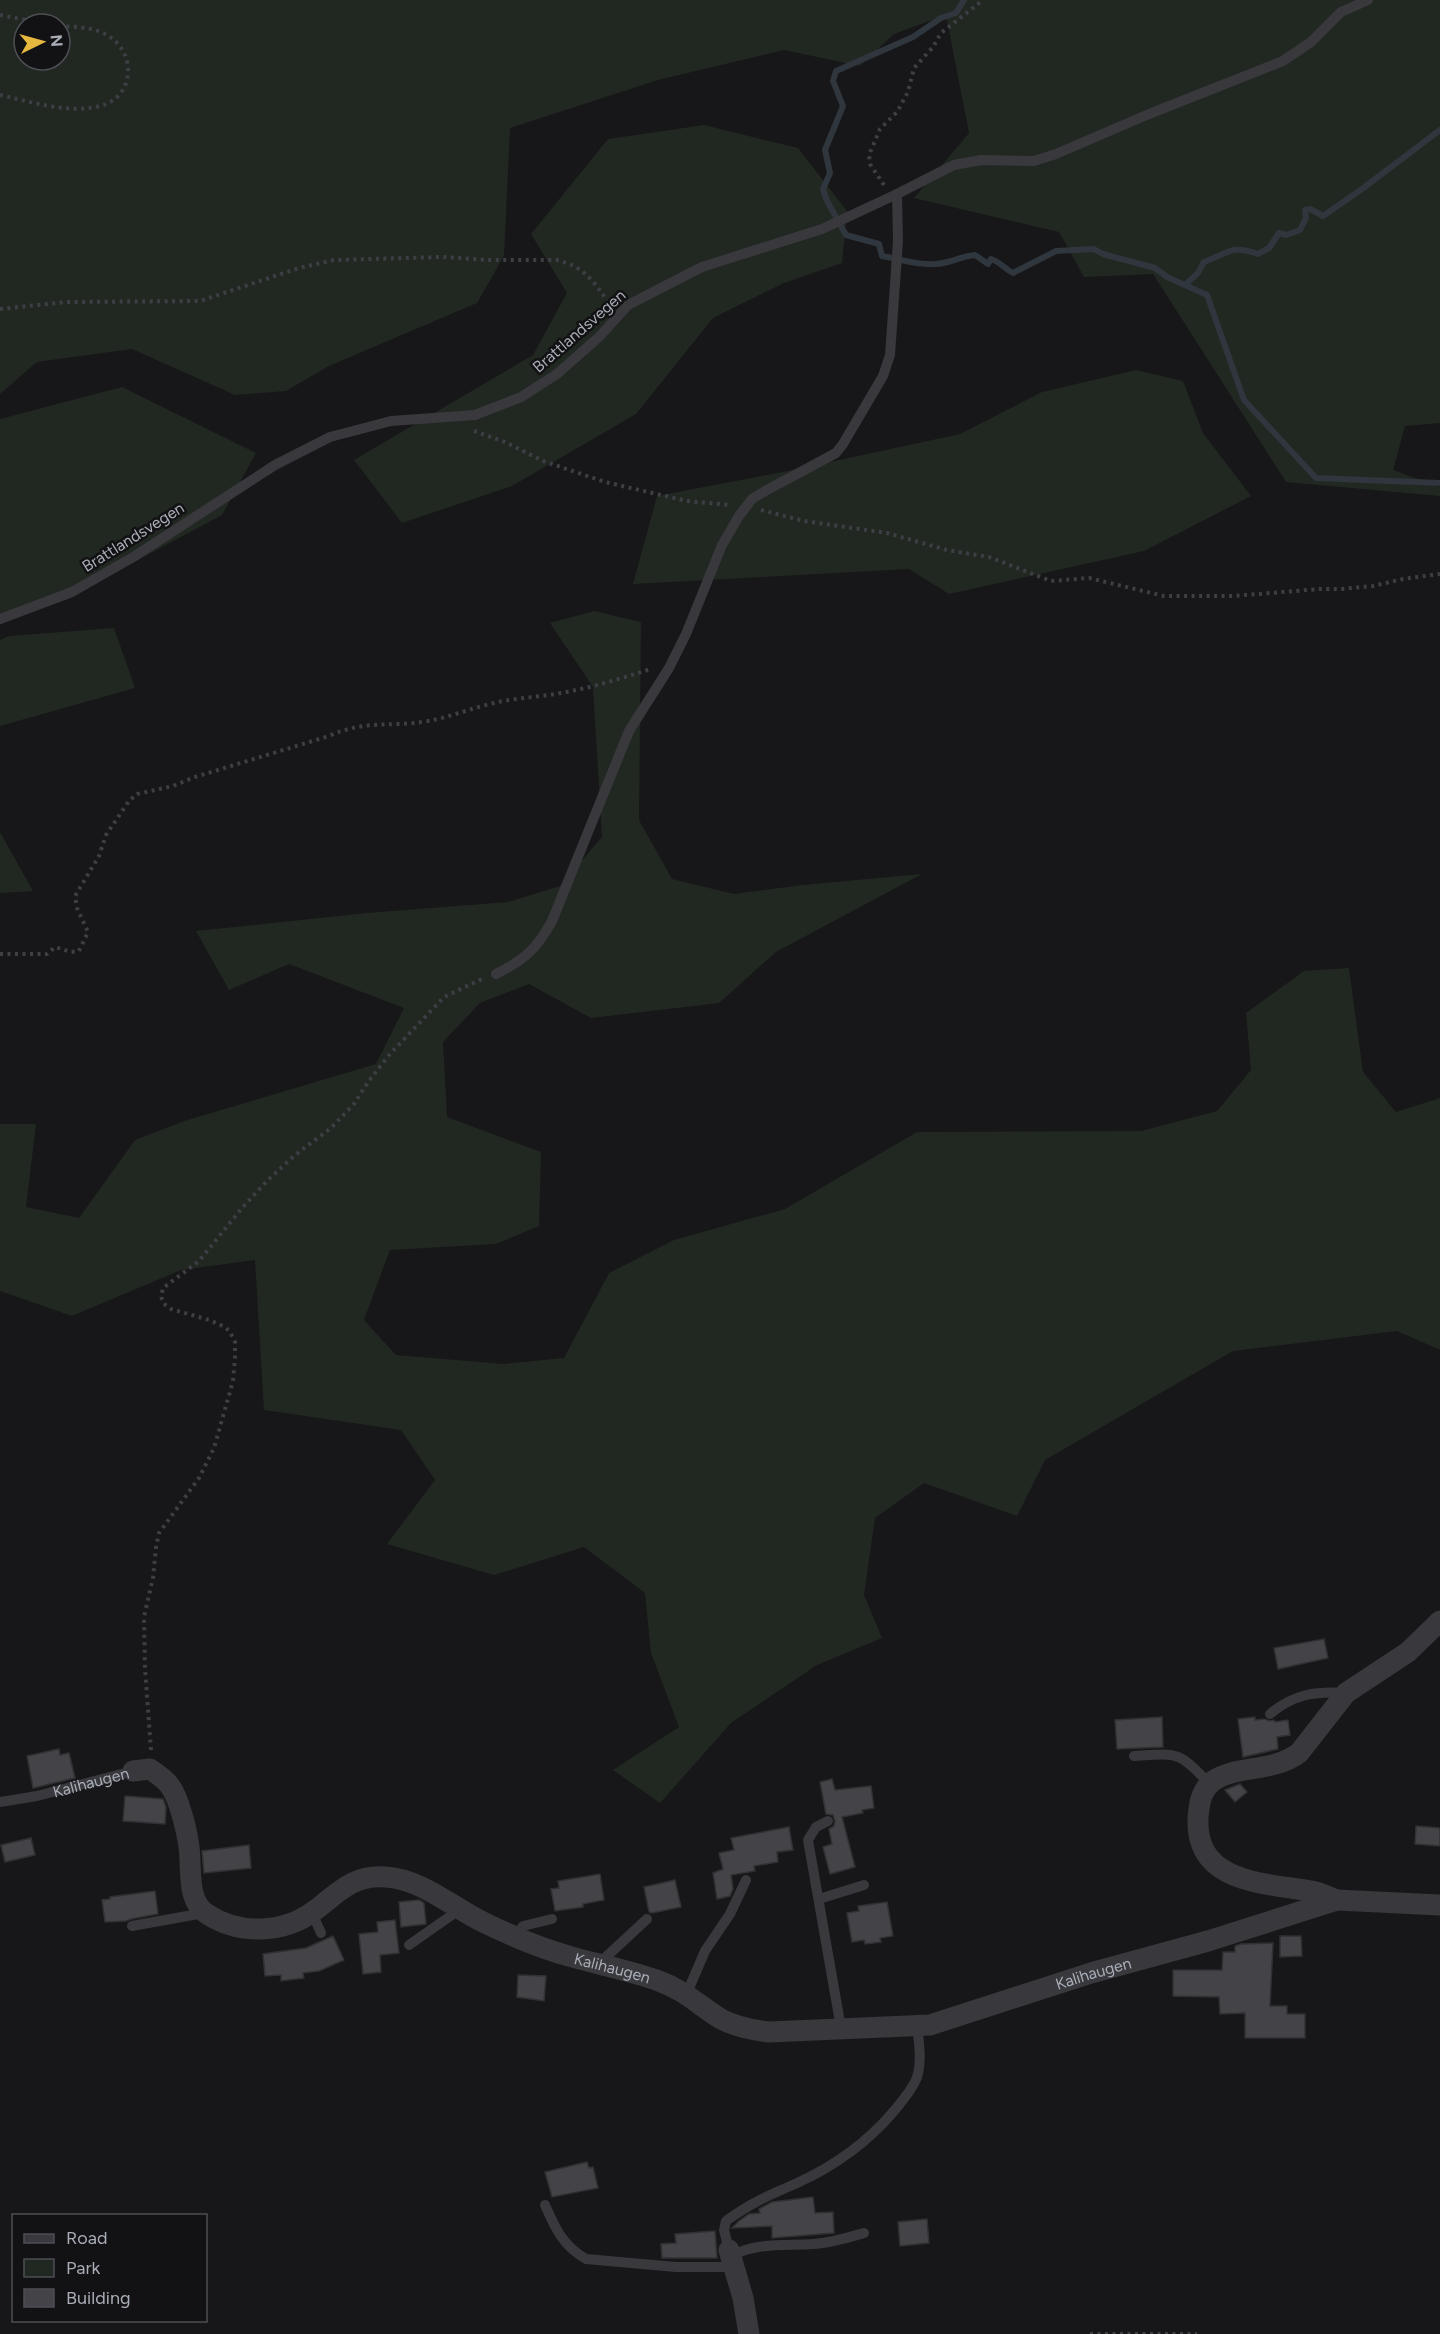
<svg xmlns="http://www.w3.org/2000/svg" width="1440" height="2334" viewBox="0 0 1440 2334" font-family="Figtree,sans-serif">
<style>
.green{fill:#212822;fill-rule:evenodd}
.lines{fill:none;stroke-linecap:round;stroke-linejoin:round}
.stream{stroke:#2f363d;stroke-width:6}
.building{fill:#434348;stroke:#313134;stroke-width:1.5}
.path{stroke:#3e3f44;stroke-width:4;stroke-dasharray:3 4.5;stroke-linecap:butt}
.lane{stroke:#38383d;stroke-width:10}
.street{stroke:#38383d;stroke-width:21}
.labels{text-anchor:middle;dominant-baseline:central;stroke-width:5;stroke-linejoin:round;paint-order:stroke}
.street-label{font-size:16px;fill:#a9adb7;stroke:#121113}
</style>
<rect width="100%" height="100%" fill="#171618"/>
<path class="green" d="M0 0H1440V423L1405 426 1393 470 1440 487V496L1286 482 1153 274 1084 277 1059 232 914 198 969 133 946 15 894 34 860 66 784 50 658 80 510 128 504 256 477 303 329 366 286 391 235 395 132 349 37 362 0 394ZM24 24H60V60H24Z
M704 125 798 148 847 211 842 263 784 283 713 318 636 414 512 486 402 523 354 460 533 355 567 293 531 234 608 139Z
M1136 370 1183 381 1203 433 1251 496 1144 551 949 594 909 569 633 584 657 496 798 469 960 434 1042 392Z
M122 387 256 453 222 515 121 569 0 616V419Z
M594 611 641 622 639 820 672 879 734 894 803 885 922 874 776 952 719 1003 591 1018 529 984 480 1003 443 1042 447 1117 541 1152 539 1226 496 1244 390 1250 364 1320 396 1355 504 1364 564 1358 609 1273 674 1240 785 1209 917 1132 1141 1131 1217 1111 1251 1070 1246 1013 1304 971 1349 968 1363 1072 1396 1112 1440 1098V1350L1397 1331 1233 1351 1045 1460 1017 1516 924 1483 875 1518 864 1595 882 1638 817 1665 731 1723 660 1803 613 1770 679 1727 651 1653 645 1593 584 1547 494 1575 387 1544 435 1480 401 1430 264 1410 255 1260 181 1270 72 1316 0 1291V1124H36L26 1207 79 1218 135 1140 184 1121 376 1064 404 1008 289 964 229 990 196 931 367 913 508 902 560 886 602 837 593 687 550 623Z
M114 628 135 688 0 726V640L9 636Z
M0 831V832L33 891 0 893Z"/>
<g class="lines">
<path class="stream" d="M964 0 956 13 941 18 913 37 836 71 833 81 843 106 825 150 830 173 823 189 827 201 846 235 879 244 882 256C903 260 927 268 948 262 958 259 965 256 975 255L988 264 991 259C1000 262 1004 268 1013 273L1056 251 1094 249 1103 254 1155 268 1167 277 1207 295 1244 400 1316 478 1440 483
M1186 284 1198 273 1204 262C1229 253 1231 244 1258 254L1269 248 1279 233 1286 235 1300 230 1306 218 1305 210 1310 209 1323 216 1362 189 1440 130"/>
</g>
<path class="building" d="M1324 1639 1328 1658 1278 1669 1274 1648Z
M1162 1717 1163 1747 1117 1749 1115 1720Z
M1255 1717V1720L1264 1719 1270 1721 1274 1720 1275 1722 1288 1720 1290 1735 1277 1737 1278 1749 1243 1757 1238 1719Z
M59 1749 60 1755 69 1753 75 1778 33 1788 27 1756Z
M832 1779 835 1790 871 1786 874 1808 862 1810 863 1813 842 1817 855 1867 830 1874 823 1847 832 1844 829 1829 834 1826 835 1821 833 1815 826 1814 820 1782Z
M1240 1784 1247 1792 1235 1802 1225 1790Z
M125 1796 163 1799 166 1807 165 1824 123 1821Z
M1416 1826 1440 1828V1846L1415 1844Z
M789 1827 793 1850 777 1852 778 1862 754 1866 755 1871 731 1875 733 1889 730 1896 717 1899 713 1873 723 1869 719 1853 734 1850 731 1838Z
M31 1838 35 1855 5 1862 1 1845Z
M249 1845 251 1868 204 1873 202 1851Z
M600 1874 604 1900 583 1904V1907L555 1911 551 1889 559 1888 558 1881Z
M675 1880 681 1907 652 1913 649 1912 644 1887Z
M155 1891 158 1914 131 1919 126 1921 105 1922 102 1900 110 1899V1897Z
M419 1900 424 1903 426 1924 401 1927 399 1902Z
M887 1902 893 1936 880 1938 881 1942 865 1944 864 1940 852 1942 847 1913 859 1911 858 1906Z
M395 1920 399 1953 380 1955 381 1972 363 1974 359 1934 378 1932 377 1922Z
M333 1936 344 1960 319 1971 303 1973 304 1978 281 1981V1975L265 1976 263 1954 306 1948Z
M1280 1936H1301L1302 1956 1280 1957Z
M1273 1943 1270 2006H1287V2014H1305V2038H1245V2013L1220 2014 1219 1997 1173 1996V1970H1222L1223 1952H1235V1946L1241 1944Z
M518 1975 546 1976 544 2001 517 1997Z
M587 2162 589 2168 593 2167 598 2188 552 2197 545 2172Z
M813 2197 815 2213 833 2212 834 2233 772 2238V2226L732 2228 739 2221 749 2214 760 2213 759 2209 772 2202Z
M927 2219 929 2243 900 2246 898 2222Z
M715 2231 717 2258H662L661 2244 676 2243 675 2234Z"/>
<g class="lines">
<path class="path" d="M0 15 47 24
M0 95C32 102 67 114 100 106 136 97 137 50 105 34 92 27 75 27 60 26
M884 185 870 164 869 155 880 129 897 112 908 92 914 68 933 47 941 33 983 0
M0 309 66 302 200 301 299 268 334 260 442 257 488 260H556C584 266 593 281 609 303
M474 431 505 442 543 461 605 482 687 501 730 505
M761 510 804 521 887 533 947 550 989 557 1051 581 1089 578 1164 596H1233L1320 589H1342L1373 586 1403 579 1440 574
M0 954H47L55 947 71 952 79 951 88 932 77 908 75 896 99 856 106 835 129 801 137 794 173 786 195 777 329 736C367 719 389 728 428 721 450 717 472 708 494 703 519 697 546 697 571 691 598 686 625 677 651 669
M151 1750 145 1669 144 1617 153 1578 156 1547 159 1533 199 1478 214 1448 233 1381 235 1358V1342L230 1332 225 1327 209 1320 171 1309 163 1303 161 1296 163 1288 199 1261 242 1208 268 1180 295 1155 331 1128 354 1104 368 1082 390 1054 444 997 482 979
M1090 2334H1197"/>
<g class="lane">
<path d="M0 619 72 592 135 556 275 465 330 437 391 421 475 415 521 397 557 374 600 336 628 305 702 267 822 229 897 194 954 165 981 160 1034 161 1056 154 1149 114 1283 61 1311 42 1341 12 1368 0"/>
<path d="M496 974C525 959 536 950 552 921L629 731 669 668 686 634 722 545 739 516 752 499 765 491 836 453 843 444 883 376 890 355 898 241 897 194"/>
<path d="M1270 1714C1294 1694 1315 1691 1346 1693"/>
<path d="M1134 1756C1180 1753 1177 1751 1210 1784"/>
<path id="s1" d="M0 1802 37 1796 133 1771"/>
<path d="M828 1821 816 1827 808 1840 841 2028"/>
<path d="M819 1899 864 1885"/>
<path d="M312 1913 321 1933"/>
<path d="M132 1926 204 1913"/>
<path d="M515 1936 523 1926 552 1919"/>
<path d="M409 1945 459 1910"/>
<path d="M602 1965 607 1956 647 1919"/>
<path d="M687 1993 705 1951 730 1914 746 1880"/>
<path d="M545 2205C555 2228 563 2246 586 2259L676 2267H734"/>
<path d="M729 2250 724 2230 726 2221C751 2203 767 2196 795 2184 833 2167 867 2143 894 2111 902 2101 913 2089 917 2077 922 2061 919 2042 917 2026"/>
<path d="M731 2256C758 2242 784 2246 813 2244 831 2243 847 2238 864 2233"/>
</g>
<g class="street">
<path id="s2" d="M133 1771 150 1769C157 1774 165 1779 170 1786 179 1798 187 1831 189 1847 192 1868 186 1901 207 1914 239 1935 283 1934 314 1911 338 1893 352 1875 385 1877 423 1879 454 1909 487 1924 514 1937 543 1949 572 1957 601 1965 631 1971 659 1981 686 1991 698 2005 721 2019 736 2027 752 2030 769 2032L930 2025 1091 1973 1208 1941 1337 1900 1440 1905"/>
<path d="M1337 1900C1328 1897 1320 1892 1311 1891 1265 1883 1195 1884 1198 1818 1199 1804 1201 1790 1213 1781 1235 1765 1272 1773 1299 1753L1346 1693 1408 1652 1440 1621"/>
<path d="M729 2250 743 2298 749 2334"/>
</g>
</g>
<g class="labels">
<g class="street-label">
<text transform="translate(579 331) rotate(-41)">Brattlandsvegen</text>
<text transform="translate(133 537) rotate(-32)">Brattlandsvegen</text>
<text stroke="none"><textPath href="#s1" startOffset="93">Kalihaugen</textPath></text>
<text stroke="none"><textPath href="#s2" startOffset="621">Kalihaugen</textPath></text>
<text stroke="none"><textPath href="#s2" startOffset="1125">Kalihaugen</textPath></text>
</g>
</g>
<rect x="12" y="2214" width="195" height="108" fill="#121113" stroke="#4e4f55" stroke-width="1.5"/>
<rect x="24" y="2234" width="30" height="9" fill="#38383d" stroke="#4e4f55" stroke-width="1.5"/>
<text x="66" y="2244" font-size="18" fill="#a9adb7">Road</text>
<rect x="24" y="2259" width="30" height="18" fill="#212822" stroke="#4e4f55" stroke-width="1.5"/>
<text x="66" y="2274" font-size="18" fill="#a9adb7">Park</text>
<rect x="24" y="2289" width="30" height="18" fill="#434348" stroke="#4e4f55" stroke-width="1.5"/>
<text x="66" y="2304" font-size="18" fill="#a9adb7">Building</text>
<g transform="translate(42 42) rotate(85)"><circle r="28" fill="#121113" stroke="#4e4f55" stroke-width="1.5"/>
<path d="M0-4.5L10 22L0 15L-10 22Z" fill="#e7b83f"/>
<text y="-9" font-size="16" font-weight="bold" text-anchor="middle" fill="#a9adb7">N</text>
</g>
</svg>
